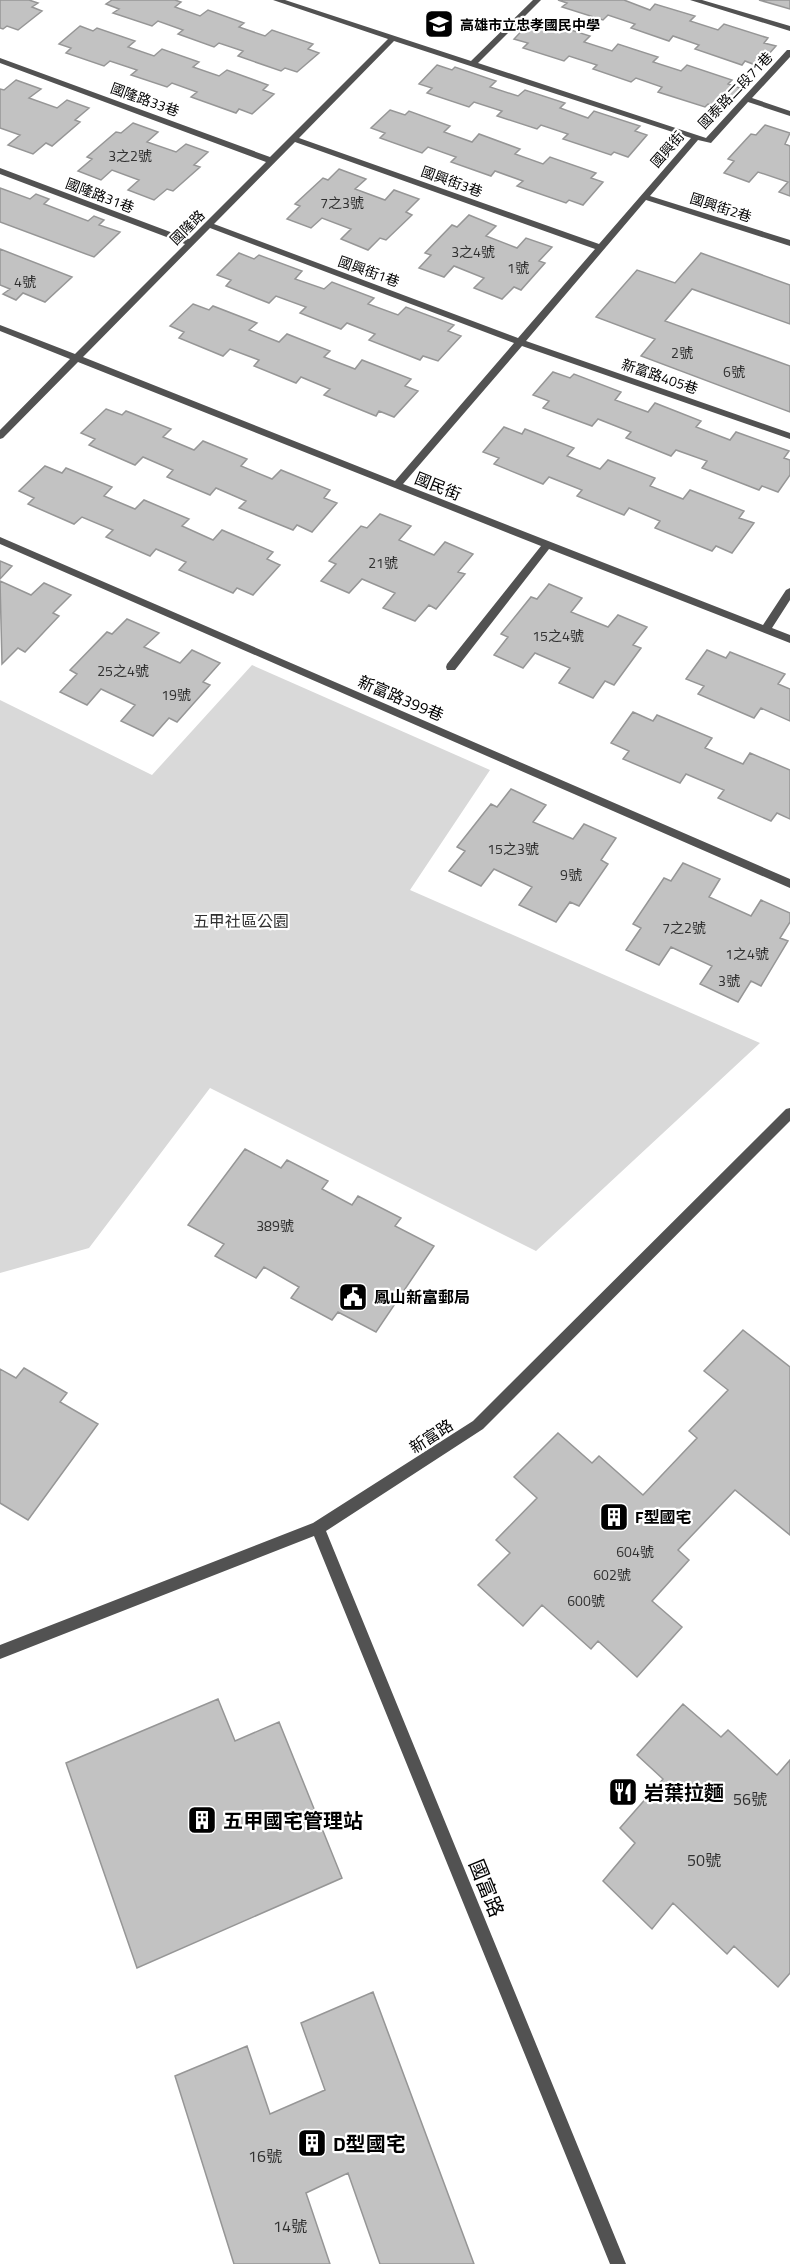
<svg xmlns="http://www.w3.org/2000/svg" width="790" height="2264" viewBox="0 0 790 2264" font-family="'Titillium Web','Noto Sans TC',sans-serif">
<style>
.green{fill:#d9d9d9}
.building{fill:#c2c2c2;stroke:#969696;stroke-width:1.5}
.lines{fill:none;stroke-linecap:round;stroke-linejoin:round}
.street{fill:#525252;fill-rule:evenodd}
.labels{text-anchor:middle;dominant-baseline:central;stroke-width:4.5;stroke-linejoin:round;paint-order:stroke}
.far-poi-label{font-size:14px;font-weight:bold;fill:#000;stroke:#fff;text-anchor:start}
.far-street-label{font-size:14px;fill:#000;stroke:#fff}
.number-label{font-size:14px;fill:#303030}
.street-label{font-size:16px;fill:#000;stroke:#fff}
.park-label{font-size:16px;fill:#303030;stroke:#fff}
.poi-label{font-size:16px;font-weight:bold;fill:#000;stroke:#fff;text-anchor:start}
.near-number-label{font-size:16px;fill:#303030}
.near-poi-label{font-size:20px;font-weight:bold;fill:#000;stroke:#fff;text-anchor:start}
.near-street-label{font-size:20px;fill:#000;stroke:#fff}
</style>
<rect width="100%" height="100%" fill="#fff"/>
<path class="green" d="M252 665 490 770 410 890 760 1043 536 1251 210 1088 89 1248 0 1273V700L152 775Z"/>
<path class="building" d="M0 0H29L38 3 32 7 42 11 18 30 7 26 3 29 0 28Z
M112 0H175L181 2 175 7 200 16 208 10 244 23 239 27 265 36 272 30 313 44 308 49 319 53 297 72 285 68 281 71 238 56 243 51 219 43 214 47 178 34 183 30 158 21 152 26 113 13 119 9 106 4Z
M558 0H624L650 10 655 4 695 16 690 21 718 30 724 24 768 38 764 43 776 46 758 66 745 61 742 65 695 49 699 45 673 36 669 41 631 28 635 24 608 15 603 20 562 7 567 3Z
M759 0H790V9Z
M531 21 546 26 549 23 590 36 584 42 612 51 618 44 658 57 653 62 681 71 687 65 732 80 728 84 740 88 722 109 708 104 705 107 658 92 662 87 636 78 631 82 593 69 597 65 569 56 564 61 523 48 528 43 514 39Z
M80 26 93 31 97 28 135 41 128 47 154 56 162 49 199 62 193 67 219 76 227 70 268 85 263 90 274 94 252 114 239 109 236 113 191 97 197 92 172 83 167 87 131 75 137 70 110 61 104 66 66 53 71 48 59 44Z
M437 65 452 70 455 67 496 81 490 87 518 96 525 90 565 103 560 108 588 118 594 111 640 126 635 131 647 135 628 157 614 152 611 155 563 139 568 134 541 125 537 129 497 116 502 111 474 102 469 107 427 93 432 88 419 84Z
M16 80 41 89 29 98 57 108 67 100 89 108 75 120 80 122 52 146 46 143 33 154 8 145 20 135 0 128V89L4 90Z
M390 110 405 115 409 111 450 126 444 132 472 142 479 134 520 149 515 154 543 164 550 157 596 173 591 178 603 182 583 205 569 200 566 203 517 186 523 181 495 171 491 176 451 162 456 157 428 147 422 153 380 138 385 133 371 128Z
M133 123 158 132 147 142 176 152 186 144 208 152 194 165 200 167 173 191 167 189 154 200 128 190 139 180 112 170 101 180 78 171 92 159 87 157 116 132 121 133Z
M765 125 790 133 785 144 790 146V196L779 192 788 182 758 172 749 182 724 173 734 161 728 159 751 134 756 135Z
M339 169 366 179 355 189 385 200 394 190 419 199 406 212 412 215 386 240 380 238 368 250 341 239 351 229 322 218 311 228 287 219 300 206 295 204 323 178 328 180Z
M0 188 30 199 36 194 49 199 44 204 88 221 94 216 104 220 99 225 120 232 94 257 0 222Z
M469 215 496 226 486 236 517 248 526 238 552 247 539 261 545 263 521 290 514 287 502 299 474 288 484 278 454 266 444 277 419 268 431 255 425 253 452 225 457 227Z
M0 249 72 277 45 302 23 293 16 300 3 294 10 289 0 285Z
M239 253 254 259 259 255 302 271 295 279 324 289 332 282 374 298 368 304 398 315 406 307 454 325 448 331 461 336 438 361 423 356 420 360 369 340 375 334 347 323 341 329 300 313 306 307 276 296 269 303 226 286 231 280 217 275Z
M701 253 790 285V324L692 289 665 321 790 366V412L641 356 655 339 596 317 637 270 675 283Z
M193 304 209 310 213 306 257 323 249 330 279 342 287 334 330 351 324 357 355 369 362 360 411 379 405 386 418 391 394 417 379 411 376 416 324 395 330 389 301 377 296 383 254 366 259 360 230 349 223 356 179 338 184 332 170 326Z
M553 372 570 378 574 374 621 392 615 400 648 412 655 403 701 421 696 427 730 440 736 432 789 451 784 458 790 460V475L778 492 762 486 759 490 702 468 707 461 676 450 671 456 626 438 631 432 598 419 592 426 543 408 549 401 533 395Z
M106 409 122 415 126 411 171 429 163 437 194 450 203 441 247 459 241 466 272 479 281 470 330 490 324 498 337 503 312 532 297 525 293 530 239 508 246 501 216 488 210 495 167 477 173 470 143 457 135 465 89 445 95 439 81 433Z
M504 427 522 434 525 429 574 448 567 456 600 469 608 460 655 478 650 486 683 499 690 490 744 511 739 518 754 523 732 553 716 546 712 551 655 528 660 521 629 508 624 515 577 496 582 490 549 477 543 484 494 464 499 458 483 452Z
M45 466 62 473 66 468 112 487 104 496 135 509 144 500 189 519 182 526 213 540 222 530 273 552 267 559 280 565 253 595 237 588 233 593 179 570 186 562 156 549 150 556 106 537 113 530 82 517 74 524 28 504 34 498 19 491Z
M380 514 411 526 399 540 434 555 445 542 473 554 458 572 465 574 436 609 429 605 415 621 383 608 395 593 362 579 349 593 321 581 336 564 329 561 361 526 367 528Z
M0 561 12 566 0 579Z
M0 581 31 595 44 583 71 595 53 613 59 616 25 652 18 648 2 664Z
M549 584 582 598 571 612 608 627 618 615 647 627 633 645 641 648 614 685 605 681 593 698 559 683 570 668 535 653 523 668 494 655 508 637 501 634 531 597 537 599Z
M127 619 159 633 144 647 180 663 192 650 220 663 203 682 210 685 177 722 169 718 153 736 121 721 135 705 101 689 87 705 60 692 77 674 70 670 107 632 112 634Z
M707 650 726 658 730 652 785 674 778 684 790 689V721L761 708 754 718 698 694 704 686 686 679Z
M633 712 653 721 657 715 712 738 705 748 743 764 750 753 790 770V819L777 813 771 821 718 798 724 790 686 774 680 783 623 759 629 751 611 743Z
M511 789 546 805 533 822 573 839 584 824 616 838 601 860 608 864 579 906 570 902 556 922 519 905 532 887 494 869 481 886 449 871 465 851 457 847 491 804 497 807Z
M683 863 720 879 709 897 751 916 761 900 790 913V922L780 938 788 941 761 986 751 981 738 1002 700 984 712 966 671 947 659 965 626 950 641 928 633 924 664 878 671 881Z
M245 1149 281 1168 287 1160 328 1181 322 1189 352 1205 358 1196 401 1218 395 1226 434 1246 376 1332 338 1312 332 1320 291 1298 299 1287 264 1267 256 1278 215 1256 224 1244 188 1225Z
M743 1330 790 1367V1535L735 1490 678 1550 689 1560 652 1601 682 1627 637 1677 598 1641 591 1649 542 1605 523 1626 478 1585 510 1553 496 1540 537 1498 514 1477 558 1433 592 1463 599 1456 643 1495 697 1438 689 1431 728 1390 704 1371Z
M24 1368 67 1393 60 1402 98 1424 28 1520 0 1503V1369L16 1378Z
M218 1699 235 1741 279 1722 342 1878 137 1968 66 1763Z
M683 1704 721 1737 728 1730 777 1775 790 1760V1973L778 1987 734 1946 727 1954 673 1903 652 1929 603 1881 635 1843 620 1828 663 1779 637 1755Z
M373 1992 474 2264H380L348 2173 306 2193 330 2264H234L175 2076 247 2046 270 2114 325 2090 301 2023Z"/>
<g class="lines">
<path class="street" d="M273 0H285L471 61 533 0H541L478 63 706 138 787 50H790V57L752 98 790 111V116L748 102 711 143 698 140 650 196 790 240V246L646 200 526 341 790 433V439L522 346 403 484 763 625 786 590 790 588V600L772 628 790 635V643L549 549 455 670H447L446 667 447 664 541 546 78 362 3 438 0 439V430L70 359 0 331V325L75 354 185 244 0 174V168L189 239 266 162 0 63V58L270 157 388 39ZM394 41 691 138 599 244 299 138ZM295 142 595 249 518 338 214 224ZM210 228 514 343 395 481 83 357Z
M690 0H702L790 26V31Z
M0 537 790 879V888L0 544Z
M790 1108V1121L483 1429 326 1531 626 2264H610L314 1536 0 1659V1645L313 1523 473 1421 786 1109Z"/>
</g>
<defs>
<g id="school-square" transform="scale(1.5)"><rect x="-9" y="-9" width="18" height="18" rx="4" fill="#000" stroke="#fff"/><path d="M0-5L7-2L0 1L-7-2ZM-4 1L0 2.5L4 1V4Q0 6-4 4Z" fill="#fff"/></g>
<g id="civic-square" transform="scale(1.5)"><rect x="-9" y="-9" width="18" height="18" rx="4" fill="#000" stroke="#fff"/><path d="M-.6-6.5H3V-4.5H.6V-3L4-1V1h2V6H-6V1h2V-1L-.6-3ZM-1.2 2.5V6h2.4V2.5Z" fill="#fff"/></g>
<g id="building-square" transform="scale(1.5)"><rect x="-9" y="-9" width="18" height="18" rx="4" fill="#000" stroke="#fff"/><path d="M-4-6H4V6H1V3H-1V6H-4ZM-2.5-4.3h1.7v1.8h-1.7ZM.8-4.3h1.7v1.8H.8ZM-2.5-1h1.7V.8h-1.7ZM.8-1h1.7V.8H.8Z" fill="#fff"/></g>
<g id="restaurant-square" transform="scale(1.5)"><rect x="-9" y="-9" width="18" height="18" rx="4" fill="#000" stroke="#fff"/><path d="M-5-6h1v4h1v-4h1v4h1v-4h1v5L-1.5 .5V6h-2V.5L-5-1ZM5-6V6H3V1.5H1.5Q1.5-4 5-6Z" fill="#fff"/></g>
</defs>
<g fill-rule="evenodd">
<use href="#school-square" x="439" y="24"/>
<use href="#civic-square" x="353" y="1297"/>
<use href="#building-square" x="614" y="1517"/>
<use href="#restaurant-square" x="623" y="1792"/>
<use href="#building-square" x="202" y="1820"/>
<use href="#building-square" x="312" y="2143"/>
</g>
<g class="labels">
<g class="far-poi-label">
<text x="460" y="24">高雄市立忠孝國民中學</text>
</g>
<g class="far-street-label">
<text transform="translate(735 90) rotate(-46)">國泰路二段71巷</text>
<text transform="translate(145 99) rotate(20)">國隆路33巷</text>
<text transform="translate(667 149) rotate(-49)">國興街</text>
<text transform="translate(452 181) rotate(20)">國興街3巷</text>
<text transform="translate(100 195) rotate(21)">國隆路31巷</text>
<text transform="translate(721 207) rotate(18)">國興街2巷</text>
<text transform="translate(187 227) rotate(-45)">國隆路</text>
<text transform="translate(369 271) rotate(20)">國興街1巷</text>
<text transform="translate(660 376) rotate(19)">新富路405巷</text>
</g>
<g class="number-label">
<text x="130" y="155">3之2號</text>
<text x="342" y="202">7之3號</text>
<text x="473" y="251">3之4號</text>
<text x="518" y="267">1號</text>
<text x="25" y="281">4號</text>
<text x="682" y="352">2號</text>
<text x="734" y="371">6號</text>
<text x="383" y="562">21號</text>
<text x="558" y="635">15之4號</text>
<text x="123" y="670">25之4號</text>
<text x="176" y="694">19號</text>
<text x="513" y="848">15之3號</text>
<text x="571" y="874">9號</text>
<text x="684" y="927">7之2號</text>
<text x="747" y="953">1之4號</text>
<text x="729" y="980">3號</text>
<text x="275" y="1225">389號</text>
<text x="635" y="1551">604號</text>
<text x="612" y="1574">602號</text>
<text x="586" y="1600">600號</text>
</g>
<g class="street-label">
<text transform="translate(438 486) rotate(22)">國民街</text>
<text transform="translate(401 698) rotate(23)">新富路399巷</text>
<text transform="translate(431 1436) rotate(-33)">新富路</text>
</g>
<g class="park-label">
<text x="241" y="921">五甲社區公園</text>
</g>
<g class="poi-label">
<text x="374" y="1297">鳳山新富郵局</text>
<text x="635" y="1517">F型國宅</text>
</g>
<g class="near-number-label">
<text x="750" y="1799">56號</text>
<text x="704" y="1860">50號</text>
<text x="265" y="2156">16號</text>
<text x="290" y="2226">14號</text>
</g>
<g class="near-poi-label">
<text x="644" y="1792">岩葉拉麵</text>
<text x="223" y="1820">五甲國宅管理站</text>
<text x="333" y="2143">D型國宅</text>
</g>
<g class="near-street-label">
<text transform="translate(487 1888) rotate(68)">國富路</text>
</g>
</g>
</svg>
